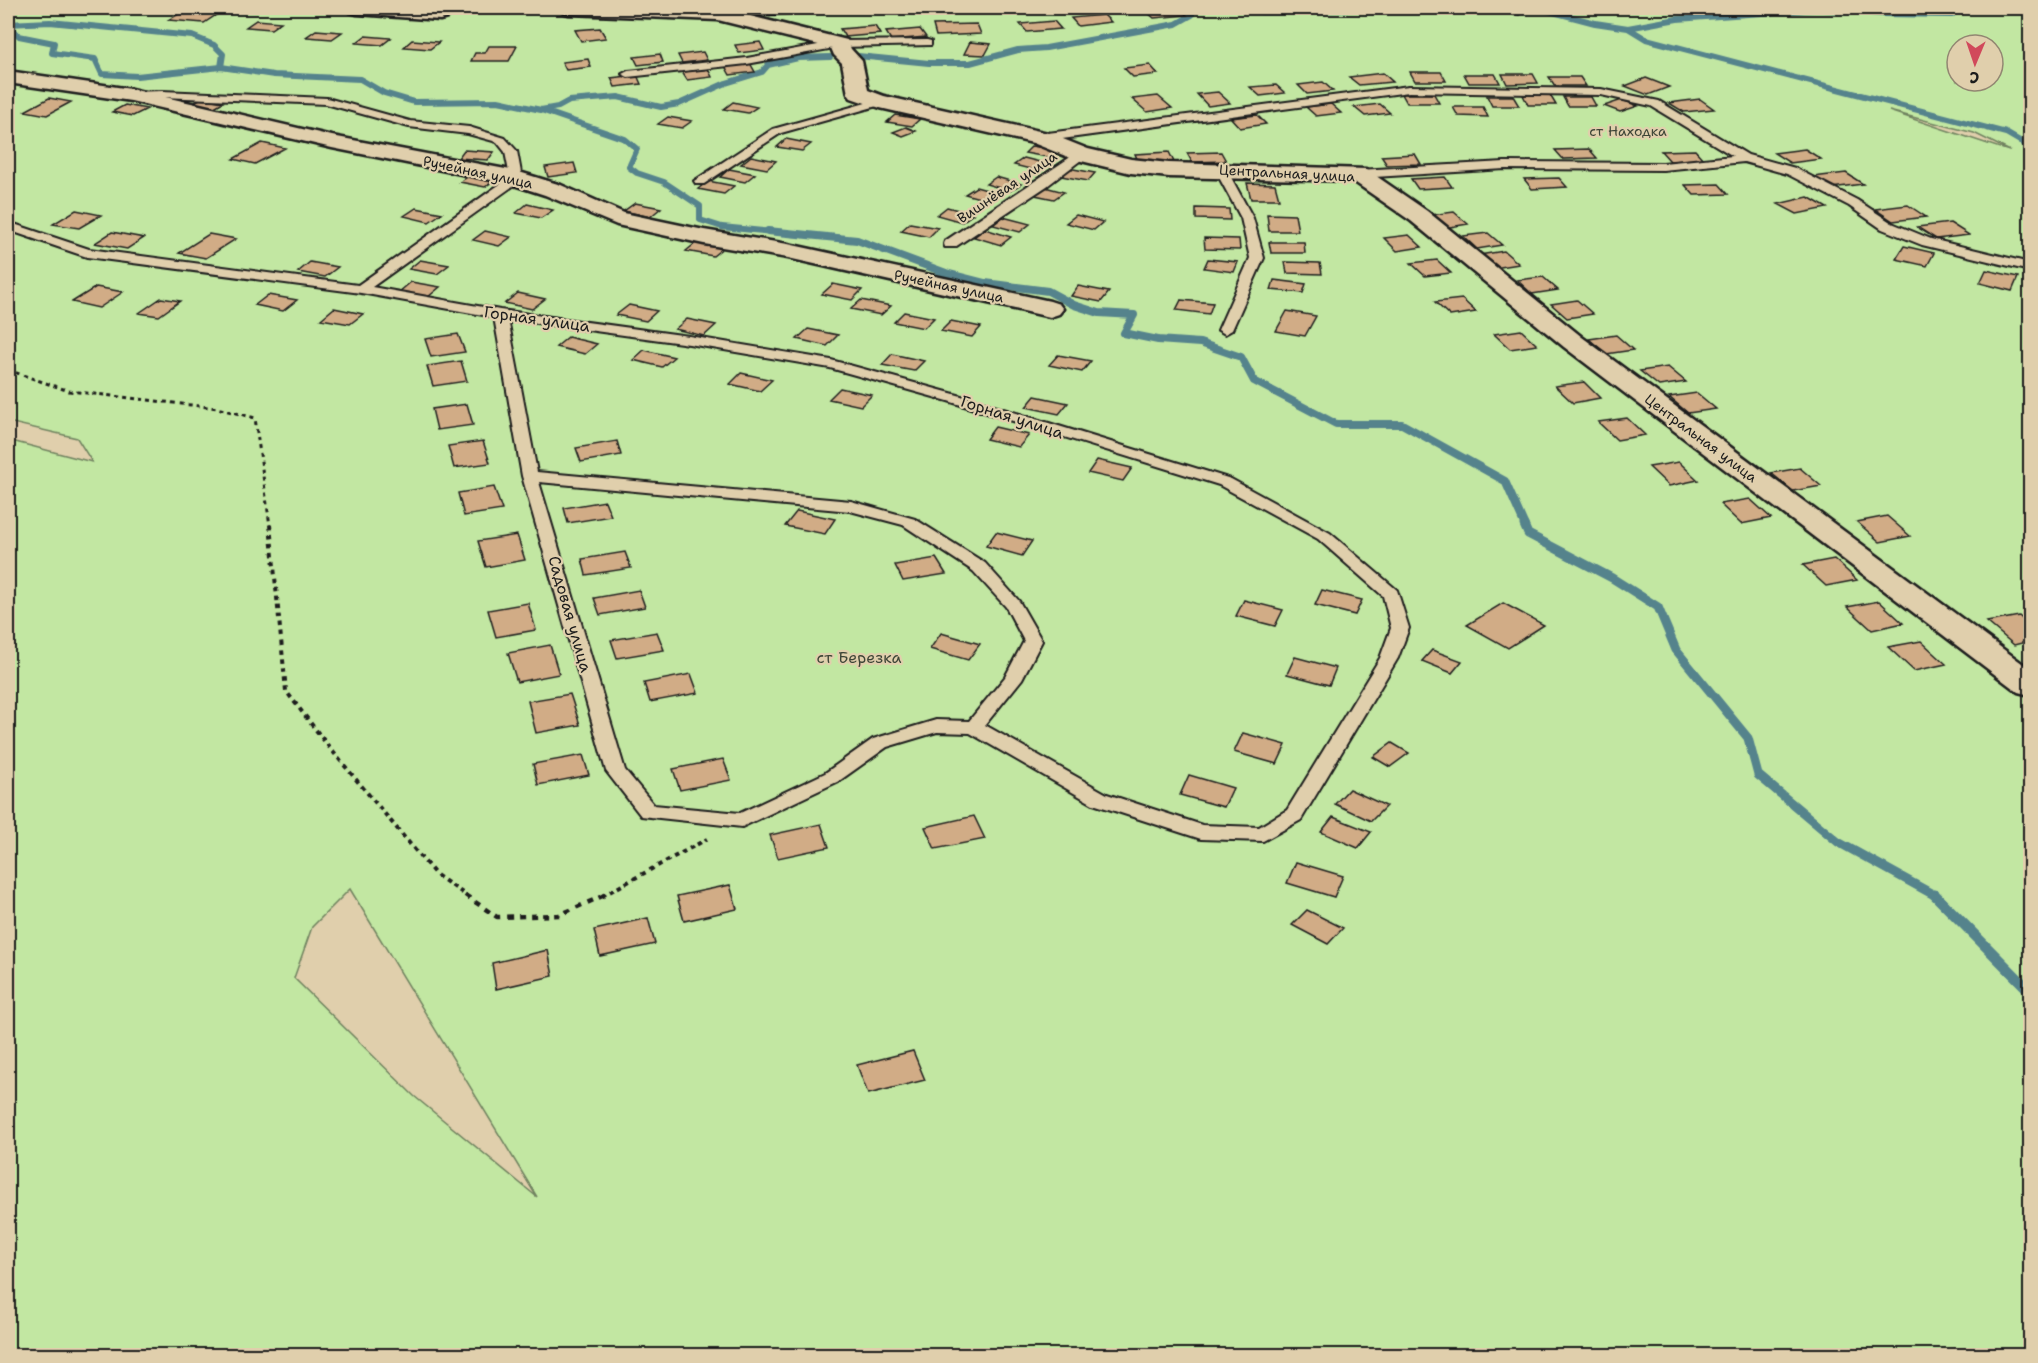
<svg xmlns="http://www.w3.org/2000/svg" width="2038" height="1363" viewBox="0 0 2038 1363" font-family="'Shantell Sans',sans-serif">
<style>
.green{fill:#c2e7a2;stroke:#6f825f;stroke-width:1.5;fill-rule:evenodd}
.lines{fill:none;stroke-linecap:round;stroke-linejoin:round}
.stream-far3{stroke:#54838c;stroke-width:6}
.stream-far2{stroke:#54838c;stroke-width:8}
.stream-far1{stroke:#54838c;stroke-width:9}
.stream{stroke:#54838c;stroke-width:11}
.building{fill:#d1ac86;stroke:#1c1c1c;stroke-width:1.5}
.service-casing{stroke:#1c1c1c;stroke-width:4}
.minor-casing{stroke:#1c1c1c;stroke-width:5}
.path-far2{stroke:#1c1c1c;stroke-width:3;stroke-dasharray:4 4;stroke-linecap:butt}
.path-far1{stroke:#1c1c1c;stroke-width:4;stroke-dasharray:4.5 4.5;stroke-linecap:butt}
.path{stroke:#1c1c1c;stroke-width:4.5;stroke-dasharray:6 6;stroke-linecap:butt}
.service{fill:#e0cfac;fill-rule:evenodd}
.minor{fill:#e0cfac;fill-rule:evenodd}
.labels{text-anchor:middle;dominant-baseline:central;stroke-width:4.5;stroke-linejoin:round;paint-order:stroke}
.far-park-label{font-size:14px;fill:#3d4537;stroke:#e0cfac}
.far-street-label{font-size:14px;fill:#1c1c1c;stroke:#e0cfac}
.street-label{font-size:16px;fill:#1c1c1c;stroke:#e0cfac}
.park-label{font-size:16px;fill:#3d4537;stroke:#e0cfac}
</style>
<rect width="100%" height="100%" fill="#e0cfac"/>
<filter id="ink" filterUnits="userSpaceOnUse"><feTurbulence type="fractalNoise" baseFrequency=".0167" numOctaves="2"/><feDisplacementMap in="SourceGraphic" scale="12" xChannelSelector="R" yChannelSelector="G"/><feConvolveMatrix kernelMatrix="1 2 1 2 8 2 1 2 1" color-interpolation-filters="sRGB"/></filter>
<g filter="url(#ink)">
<path class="green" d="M8 8H2030V1355H8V440L92 462 77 438 8 422ZM1957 45H1993V81H1957ZM1889 111 1974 133 2010 151H2009ZM350 889 537 1197 414 1096 294 978 312 927Z"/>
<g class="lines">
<path class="stream-far3" d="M1251 8 1262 12 1378 8
M1538 8 1595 23 1628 28 1646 39 2006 133 2030 147
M8 24 19 36 54 43 52 53 95 59 102 74 137 76 221 67 274 75 360 79 384 93 414 102 498 101 541 110 558 107 569 101 618 97 661 107 679 104 726 83 762 72 768 65 798 58 830 57
M8 24 50 22 192 36 214 45 223 54 221 67
M1628 28 1677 19 1819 9 1882 14 1952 15 1958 8
M858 56 929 63H970L1018 50 1046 48 1176 24 1192 15V8
M541 110 625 139 637 149 629 167 637 173 664 182 700 206V220L722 227 783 233"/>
<path class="stream-far2" d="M768 231 857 240 946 273 985 283 1048 291 1074 305 1099 313 1134 315 1124 333 1158 340 1200 343 1241 357 1254 381 1336 424H1402L1505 481 1525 526"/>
<path class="stream-far1" d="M1524 525 1528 534 1612 578 1658 607 1676 650 1748 738 1758 775 1838 842 1936 896"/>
<path class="stream" d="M1935 895 2030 991"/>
</g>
<path class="building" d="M63 8H91L84 11 60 10Z
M1179 8 1187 15 1154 18 1146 11Z
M1505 8H1522L1528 9 1519 15 1500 11Z
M184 11 219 13 204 23 168 20Z
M1104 15 1111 22 1078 26 1071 18Z
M256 20 281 22 271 29 246 27Z
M1054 21 1061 29 1027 32 1020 24Z
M977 24 981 34 936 36 933 25Z
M875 26 880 34 845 37 840 29Z
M600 28 606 38 581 41 575 30Z
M920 29 926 37 891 40 886 32Z
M316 30 342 32 332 39 306 37Z
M365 36 391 38 382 45 356 43Z
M412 40 439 42 430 49 404 47Z
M760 42 764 50 739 53 735 45Z
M970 42 991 44 985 55 964 54Z
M489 46H517L509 61H471L475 53H485Z
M703 52 707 60 682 63 678 55Z
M660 54 663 62 638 65 634 57Z
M588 59 591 67 566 70 562 62Z
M750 63 755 72 730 75 725 66Z
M1150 65 1158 74 1133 77 1124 68Z
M708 69 712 77 687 80 682 72Z
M1410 72H1441L1446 81H1415Z
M1383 73 1393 82 1359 85 1349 77Z
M1464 74H1495L1500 83H1469Z
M1502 74H1533L1538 83 1507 84Z
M637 75 641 84 615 87 611 78Z
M1549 77H1580L1586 86H1555Z
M1646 78 1669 87 1648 95 1625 86Z
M1323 82 1333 91 1307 94 1298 85Z
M1276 85 1285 93 1260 96 1250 87Z
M1218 92 1230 103 1208 106 1197 94Z
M1402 94H1434L1439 103H1407Z
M1523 95H1550L1556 105H1528Z
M1158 96 1172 108 1147 112 1132 99Z
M1487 96H1513L1519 106H1492Z
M1563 97H1591L1596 106H1568Z
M49 98 71 102 47 115 25 111Z
M202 98 223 102 211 109 189 105Z
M1700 99 1714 109 1684 112 1669 103Z
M1622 100 1638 106 1620 112 1604 106Z
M733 102 757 107 748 113 724 109Z
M1331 104 1341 113 1316 116 1306 107Z
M1380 104 1390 113 1365 116 1354 107Z
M125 105 147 109 133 116 112 112Z
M1453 107H1483L1488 117 1458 116Z
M895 115 920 119 912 126 887 122Z
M1257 115 1266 124 1240 128 1231 118Z
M668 117 692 121 682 128 658 124Z
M906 127 916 131 903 136 893 132Z
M786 139 811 144 802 151 777 147Z
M262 143 285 148 255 164 233 159Z
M1032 146 1059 151 1052 158 1025 153Z
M1589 149 1597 158 1563 159 1555 150Z
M1805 149 1821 159 1790 163 1774 153Z
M464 150 494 152 488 160 458 158Z
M1695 150 1704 160 1670 161 1661 151Z
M1169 152 1174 162 1139 163 1135 154Z
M1221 152 1226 161 1192 162 1187 153Z
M1415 154 1421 164 1387 165 1381 156Z
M751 156 776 161 767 169 741 164Z
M1024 158 1048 164 1038 171 1014 165Z
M574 163 577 173 548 177 545 167Z
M1068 168 1095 173 1088 181 1061 176Z
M729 169 755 174 745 182 720 177Z
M1846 173 1863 184 1831 188 1813 177Z
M472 174 496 179 485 187 460 182Z
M996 177 1021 184 1010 191 986 184Z
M1445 177 1452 187 1418 189 1411 179Z
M1559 178 1567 187 1532 189 1524 179Z
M708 181 734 186 724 194 698 189Z
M1247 183 1275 184 1279 199H1251Z
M1719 184 1728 194 1694 195 1685 185Z
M976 187 1001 194 990 201 965 194Z
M1045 187 1064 192 1054 199 1035 195Z
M1808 197 1827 208 1797 214 1778 204Z
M635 203 661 208 650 217 624 211Z
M527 204 553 210 541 218 516 213Z
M1908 205 1926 217 1893 221 1875 209Z
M947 207 973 214 962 222 937 215Z
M416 208 442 213 429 222 404 216Z
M1196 208 1229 209 1230 220 1196 219Z
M76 210 101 215 79 228 53 224Z
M1454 212 1468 224 1444 228 1430 215Z
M1267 214 1295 215 1298 231H1269Z
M1076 215 1103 222 1094 230 1066 223Z
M1003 217 1030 224 1020 232 993 225Z
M910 223 938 228 929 237 901 231Z
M1950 223 1969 235 1936 239 1917 227Z
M985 229 1011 237 1001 245 974 237Z
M485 231 511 237 499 246 473 240Z
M112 232 144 238 127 249 95 243Z
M1488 233 1502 245 1477 249 1463 236Z
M209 234 236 239 206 258 179 253Z
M1409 235 1422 247 1397 251 1384 238Z
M1204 238 1239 239 1240 250 1205 249Z
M697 242 724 247 713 256 686 251Z
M1269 242H1304L1305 253H1271Z
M1904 246 1934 253 1927 266 1896 259Z
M1504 251 1519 264 1494 268 1479 255Z
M1208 259 1238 262 1234 272 1204 268Z
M420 260 449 265 437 274 409 269Z
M1437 260 1451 273 1425 276 1411 263Z
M310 262 338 267 325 277 298 272Z
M1285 262 1320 263 1322 274 1287 273Z
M1986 270 2018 277 2012 291 1980 283Z
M1543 277 1558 290 1532 294 1517 280Z
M1274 280 1306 284 1303 293 1271 290Z
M411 282 440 287 428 297 399 292Z
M833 284 862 290 852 300 822 294Z
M1078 286 1109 292 1101 302 1071 296Z
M96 287 123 292 99 308 72 302Z
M518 293 545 299 532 309 505 303Z
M268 295 297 300 283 311 255 305Z
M161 298 180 301 159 316 139 313Z
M1462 299 1476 312 1450 316 1435 302Z
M861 300 891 306 881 315 851 309Z
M1181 300 1213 303 1209 314 1176 310Z
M1577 300 1593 314 1567 318 1551 304Z
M629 305 657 311 646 321 616 315Z
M334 308 363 314 350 324 321 319Z
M1287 311 1316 316 1305 336 1276 331Z
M904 312 934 318 924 328 894 322Z
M687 319 716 325 704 336 675 329Z
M951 321 981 327 972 337 941 331Z
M808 329 838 335 827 346 797 339Z
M1521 330 1537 345 1510 349 1494 334Z
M458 334 465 352 431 357 425 339Z
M1616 335 1633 350 1606 354 1589 339Z
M568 337 597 344 585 354 556 347Z
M644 350 674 357 662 367 633 360Z
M892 354 924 361 914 371 882 365Z
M1058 355 1091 361 1082 372 1049 365Z
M461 361 467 381 433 386 427 366Z
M1668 367 1686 382 1659 386 1640 371Z
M741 373 772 380 760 391 730 384Z
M1584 382 1600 398 1573 403 1555 386Z
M840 388 872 395 861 406 829 399Z
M1697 393 1716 409 1688 413 1669 397Z
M1035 396 1068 403 1059 414 1026 407Z
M467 404 473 425 437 430 432 409Z
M1627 418 1645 435 1617 440 1598 422Z
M995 427 1029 435 1019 447 986 439Z
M483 441 490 463 454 468 448 446Z
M617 441 621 455 581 462 576 448Z
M1097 460 1132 468 1123 481 1088 473Z
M1679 462 1698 480 1669 486 1649 467Z
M1800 468 1821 486 1793 491 1771 473Z
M494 487 502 510 464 516 458 493Z
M1750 499 1771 518 1741 524 1720 504Z
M605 501 611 516 568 523 564 508Z
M797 511 835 519 825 534 785 526Z
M1887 516 1910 536 1880 542 1857 522Z
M996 532 1032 541 1022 556 986 546Z
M517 535 525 560 486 567 478 541Z
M625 552 631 568 586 575 582 559Z
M936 558 946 574 903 581 895 565Z
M1834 559 1857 580 1826 586 1803 565Z
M639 590 645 607 600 615 594 598Z
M1322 590 1362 600 1355 615 1315 605Z
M1244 600 1283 610 1275 626 1236 616Z
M1879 601 1903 623 1872 630 1847 607Z
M528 603 536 630 496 637 488 610Z
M1503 603 1544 625 1508 648 1467 625Z
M2019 616 2030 626V641L2014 645 1987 622Z
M657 632 664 650 617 658 611 640Z
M941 633 980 644 968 660 930 649Z
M1921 641 1946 664 1914 671 1888 647Z
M550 645 559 674 517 682 508 653Z
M1432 650 1462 661 1452 673 1422 661Z
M1295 657 1336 668 1329 685 1287 674Z
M691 674 698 693 650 702 644 683Z
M570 694 580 725 536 733 528 701Z
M1243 733 1286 745 1277 764 1234 752Z
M1392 743 1409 753 1390 767 1373 757Z
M583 755 589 775 538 785 533 764Z
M723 759 731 780 680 790 673 769Z
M1189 775 1233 788 1224 807 1180 795Z
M1349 789 1386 806 1371 821 1335 804Z
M974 816 985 839 935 849 925 827Z
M1333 817 1371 832 1358 848 1321 832Z
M821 824 829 847 778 858 770 835Z
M1296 862 1343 876 1334 897 1287 883Z
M730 885 737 909 684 921 677 896Z
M1307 910 1343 928 1328 944 1292 925Z
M648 918 655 944 600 956 594 930Z
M548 950 553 976 496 989 492 963Z
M913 1051 925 1080 868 1094 857 1065Z"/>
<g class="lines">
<g class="service-casing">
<path id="service" d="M783 8H838L833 11 718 17 713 14 718 11Z
M927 40 931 41V45L840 47 747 64 628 77 622 74 628 71 747 58 840 41Z
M1409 86 1601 89 1659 101 1748 155 1795 168 1857 200 1892 223 1931 239 2030 263V271L1922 245 1882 229 1849 206 1787 174 1744 162 1663 170 1505 169 1358 178 1352 174 1358 170 1505 162 1663 163 1733 156 1651 106 1601 95 1409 92 1040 142 1034 138 1040 134Z
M162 91 327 98 410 121 469 127 505 138 517 151 522 178 520 181 372 287 500 310 689 336 831 360 958 395 1231 479 1330 533 1397 590 1409 628 1398 658 1301 820 1263 841 1201 839 1093 804 970 733 937 732 887 747 839 781 742 827 641 816 606 771 522 476 494 317 361 293 87 257 8 230V222L89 249 358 285 510 177 505 152 497 142 468 134 409 127 326 104 162 97 131 98 125 95 131 92ZM508 319 689 344 830 368 948 401 1219 485 1318 539 1383 596 1391 628 1380 658 1287 810 1259 827 1202 825 1107 794 985 725 1022 679 1042 641 1019 601 985 563 915 519 851 501 537 472ZM539 482 850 511 903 525 973 571 1006 607 1024 641 1005 677 969 721 936 720 873 739 825 773 740 813 654 805 625 770Z
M880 99 886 102 884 104 781 133 704 184H696L694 181 773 129Z
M1081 150 1087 154 1085 157 1047 186 955 247H945L944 244 945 241Z
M1221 166 1227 170 1253 218 1264 258 1232 330 1225 334 1218 330 1250 258 1241 218 1215 170Z"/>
</g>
<g class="minor-casing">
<path id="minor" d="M348 8H429L447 10 449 14 447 18 440 20 357 14 350 12Z
M560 8H718L847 40 851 49 862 61 868 90 884 96 1048 133 1088 149 1131 159 1169 163 1366 169 1427 211 1582 337 2030 669V695L2018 692 1564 347 1411 221 1353 181 1169 177 1131 173 1073 159 1033 143 880 108 851 98 848 94 842 63 834 55 831 48 718 20 569 14 562 12Z
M8 71 131 89 332 136 516 171 561 185 624 213 704 230 788 244 1050 301 1059 304 1063 309 1059 314 1050 317 788 258 704 244 617 225 545 195 511 184 332 148 131 101 8 83Z"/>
</g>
<path class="path-far2" d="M8 370 69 391 217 408 255 418 270 526"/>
<path class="path-far1" d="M270 525 286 691 329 747 435 874 467 896
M602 896 707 839"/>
<path class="path" d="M465 895 497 917 559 915 605 895"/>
<use href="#service" class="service"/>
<use href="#minor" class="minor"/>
</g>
</g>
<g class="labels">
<g class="far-park-label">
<text x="1628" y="131">ст Находка</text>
</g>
<g class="far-street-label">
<text transform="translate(478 172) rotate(12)">Ручейная улица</text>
<text transform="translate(1287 173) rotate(3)">Центральная улица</text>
<text transform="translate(1007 187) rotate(-34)">Вишнёвая улица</text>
<text transform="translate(949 286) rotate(12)">Ручейная улица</text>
<text transform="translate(1701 438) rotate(37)">Центральная улица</text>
</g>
<g class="street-label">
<text transform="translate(537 319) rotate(8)">Горная улица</text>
<text transform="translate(1012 417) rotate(18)">Горная улица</text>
<text transform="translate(570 614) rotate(74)">Садовая улица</text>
</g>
<g class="park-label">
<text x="859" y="657">ст Березка</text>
</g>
</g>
<rect width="2038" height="1363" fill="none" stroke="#e0cfac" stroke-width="30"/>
<rect x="15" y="15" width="2008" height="1333" fill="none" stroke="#1c1c1c" stroke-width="2" filter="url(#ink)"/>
<g transform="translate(1975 63) rotate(182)"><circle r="28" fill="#e0cfac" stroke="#928772" stroke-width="1.5"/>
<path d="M0-4.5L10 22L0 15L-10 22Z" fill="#d1495b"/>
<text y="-9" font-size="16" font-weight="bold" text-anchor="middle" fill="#1c1c1c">С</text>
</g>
</svg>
